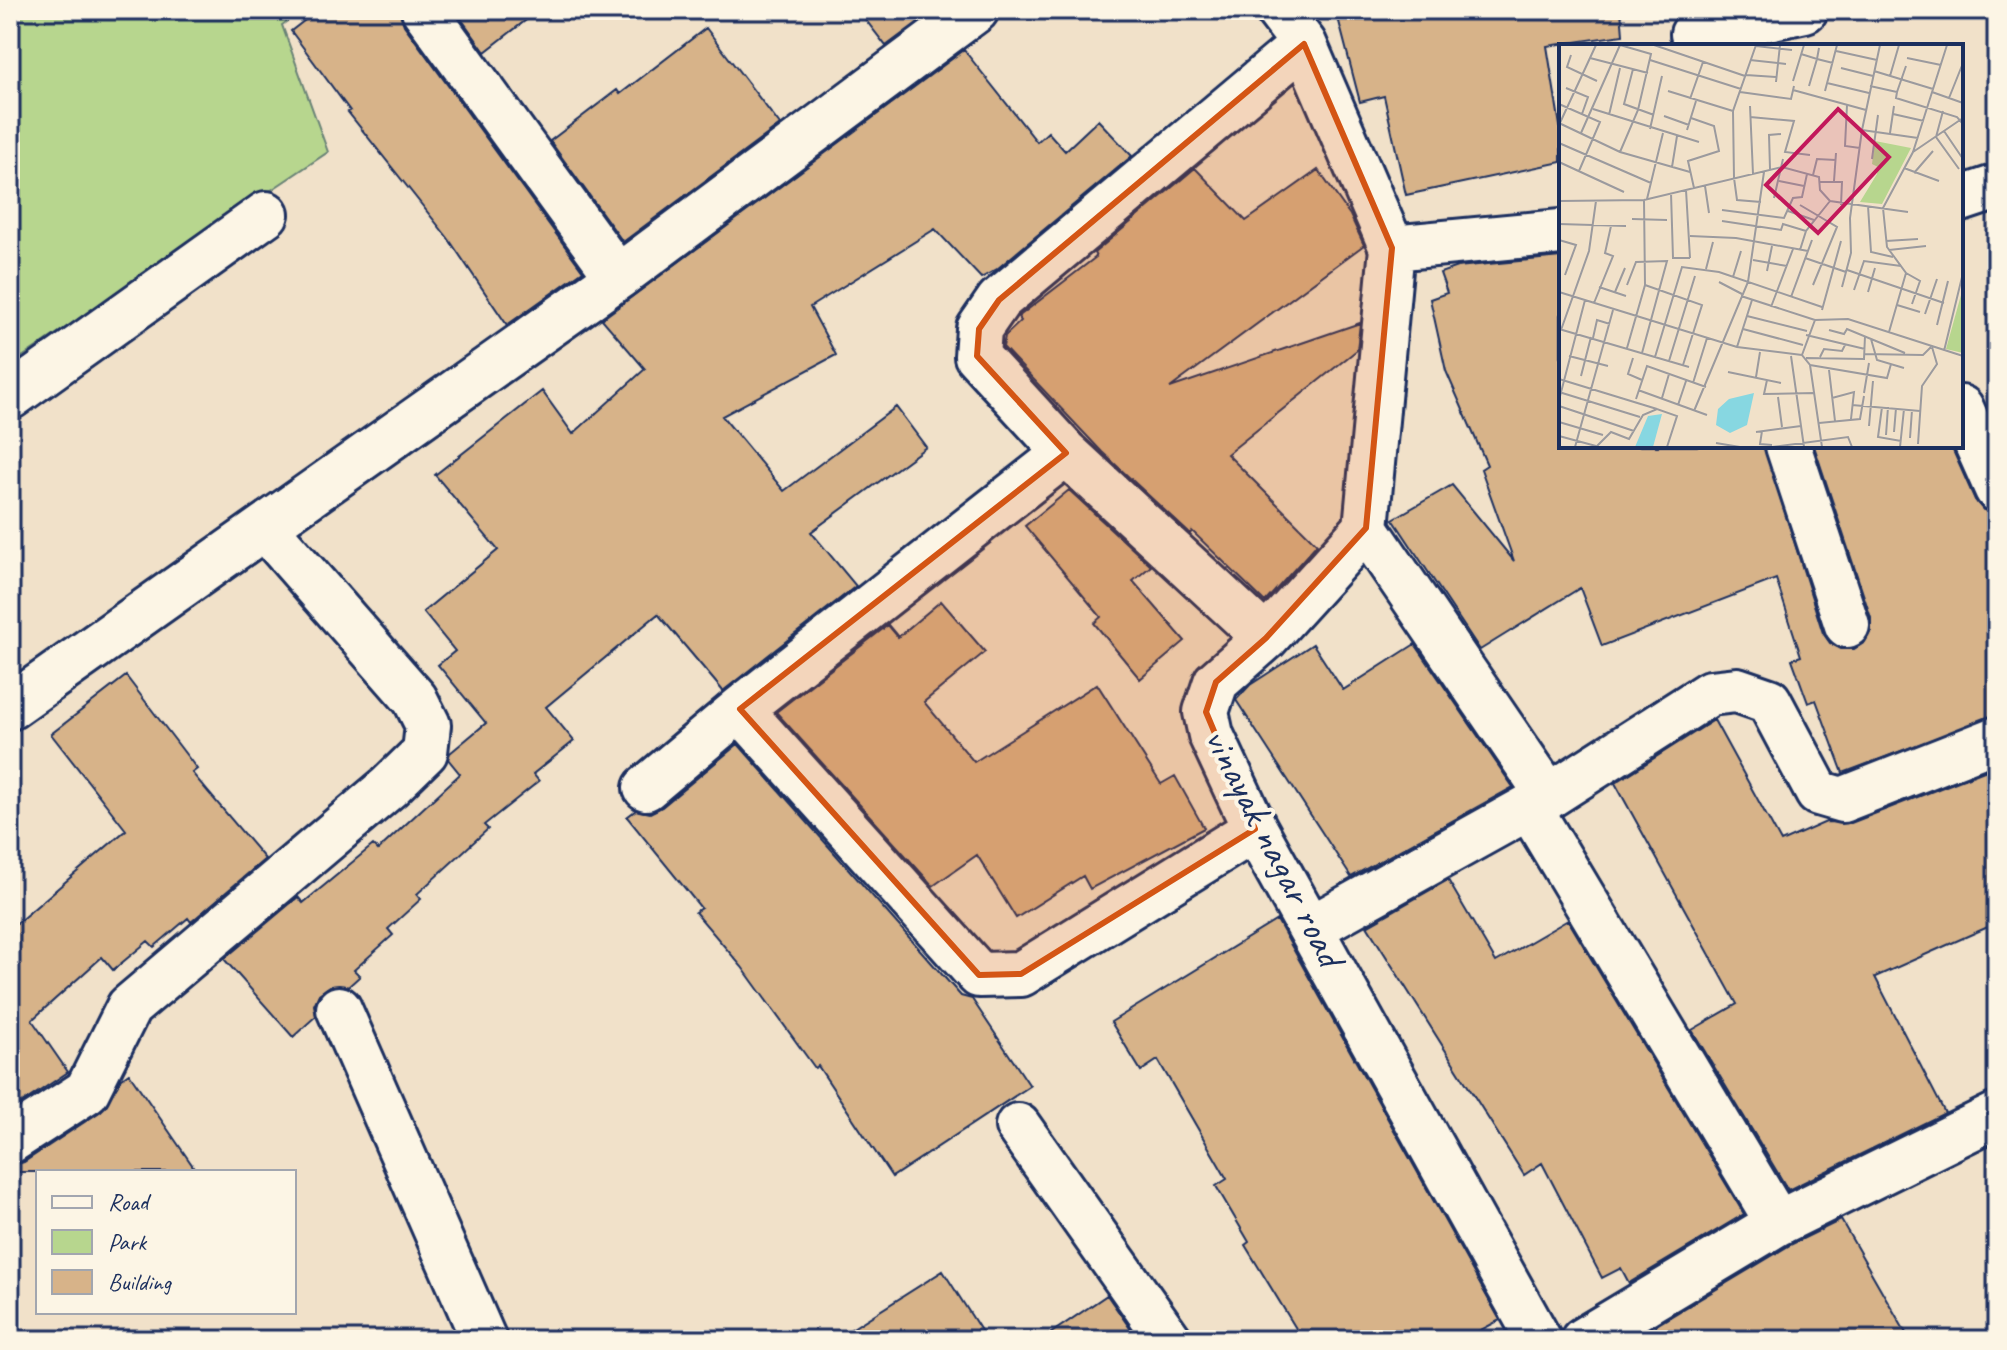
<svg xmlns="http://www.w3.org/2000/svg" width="2007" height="1350" viewBox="0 0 2007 1350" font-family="Caveat,sans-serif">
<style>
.green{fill:#b7d68e;stroke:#698276;stroke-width:2}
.building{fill:#d7b389;stroke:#1b2f5e;stroke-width:2}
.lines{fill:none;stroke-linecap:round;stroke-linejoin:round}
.minor-casing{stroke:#1b2f5e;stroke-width:50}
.minor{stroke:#fcf5e5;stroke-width:44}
.marked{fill:#d45514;fill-opacity:0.2;stroke:#d45514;stroke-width:6;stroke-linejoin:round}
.labels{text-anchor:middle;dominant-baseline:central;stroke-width:8;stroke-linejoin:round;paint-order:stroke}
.street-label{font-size:40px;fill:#1b2f5e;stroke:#fcf5e5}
.inset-road{fill:none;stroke:#9b9a9e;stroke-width:2}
.view{fill:#c2185b;fill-opacity:0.15;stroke:#c2185b;stroke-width:4}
.inset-edge{fill:none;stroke:#1b2f5e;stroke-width:4}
</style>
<rect width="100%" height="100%" fill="#f1e1c9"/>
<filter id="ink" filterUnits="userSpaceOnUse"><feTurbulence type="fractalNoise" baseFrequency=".0125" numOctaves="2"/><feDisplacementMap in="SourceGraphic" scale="16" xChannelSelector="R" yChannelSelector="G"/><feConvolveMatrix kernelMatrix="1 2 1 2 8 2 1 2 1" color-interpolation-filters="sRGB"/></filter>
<g filter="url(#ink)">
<path class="green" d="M10 10H302L282 25 328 152 10 365Z"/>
<path class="building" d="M318 10H399L404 25 583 271 507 325 448 238 348 112 350 111 291 31Z
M455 10H539L485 52Z
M858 10H932L933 11 886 46Z
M1336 10H1621L1623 35 1547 46 1561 132V162L1406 195 1384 96 1360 102Z
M706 28 780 125 623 242 550 141 617 90 620 94Z
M964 50 1037 142 1048 132 1065 151 1098 120 1132 156 997 269 981 278 935 229 810 307 836 355 722 416 784 491 896 407 926 447 811 532 856 586 723 691 658 614 546 707 574 741 533 774 539 781 484 825 488 829 417 894 421 899 388 929 393 935 354 970 360 976 348 987 330 986 319 994 314 1005 316 1016 293 1037 224 959 298 897 303 903 373 845 378 850 460 774 448 759 450 753 486 723 438 665 455 651 423 612 498 550 435 475 542 391 573 434 645 369 602 319Z
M1195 168 1246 221 1318 170 1350 215 1364 245 1170 388 1360 323 1357 350 1227 454 1317 544 1265 602 1192 531 1190 534 1102 452 1003 347 1005 336 1021 321 1018 317 1096 257 1094 253Z
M1561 257V446H1764L1823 633 1830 643 1841 649H1854L1865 642 1871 631V618L1814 446H1951L1975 500 1983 510 1997 514V715L1843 773 1816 700 1808 703 1792 659 1801 656 1776 579 1602 646 1580 588 1480 650 1393 519 1452 485 1514 561 1481 469 1487 465 1446 371 1430 299 1447 293 1440 273 1457 267Z
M1069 490 1151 566 1133 581 1185 641 1140 679 1094 623 1101 617 1025 526Z
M941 601 985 652 924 702 974 762 1097 684 1161 784 1175 776 1204 828 1090 889 1083 876 1016 918 977 855 933 886 776 712 888 625 898 637Z
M1313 644 1343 690 1415 644 1513 787 1351 877 1236 700 1250 685Z
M126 676 197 769 192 773 265 859 191 922 188 918 154 947 148 941 113 970 102 957 32 1020 68 1072 10 1111V929L126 830 51 734Z
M1714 720 1781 842 1826 822 1851 823 1997 766V923L1875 977 1945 1113 1788 1190 1692 1030 1737 1004 1615 783Z
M738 744 961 996 972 999 1030 1086 892 1177 818 1066 815 1068 742 967 695 912 701 908 627 817 636 810 650 813 662 807Z
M1448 880 1496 962 1568 920 1744 1214 1629 1283 1621 1268 1602 1278 1542 1163 1524 1175 1367 926Z
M1277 920 1500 1320 1462 1340H1303L1245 1245 1249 1242 1216 1186 1227 1179 1158 1060 1141 1071 1111 1022Z
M129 1073 197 1172H10V1166L24 1162 101 1111 122 1078Z
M1841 1220 1910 1340H1664L1655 1326 1790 1245Z
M943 1271 987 1340H834Z
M1107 1295 1138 1340H1041Z"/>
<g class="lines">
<g class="minor-casing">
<path id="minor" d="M424 10 618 277
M1278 10 1304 44 1392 248 1366 528 1266 638 1216 682 1206 712 1211 735 1255 829 1539 1340
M1693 34 1805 10
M1961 199 1997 187
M1392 248 1561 232
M10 397 266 214
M1961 408 1997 489
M1788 446 1847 625
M1366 528 1549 796
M1266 638 1066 453 977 356 979 329 999 300 1304 44
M10 707 618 277 976 10
M740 709 979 975 1021 974 1255 829
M646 788 740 709 1066 453
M1529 807 1778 1223
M1313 927 1549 796 1710 693 1737 690 1769 701 1818 793 1842 800 1997 739
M339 1009 484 1340
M1018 1126 1169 1340
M10 1141 87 1091 129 1007 389 787 425 752 428 725 415 699 266 529
M1583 1340 1778 1223 1997 1115"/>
</g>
<use href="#minor" class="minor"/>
</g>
</g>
<path class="marked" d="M1304 44 1392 248 1366 528 1266 638 1216 682 1206 712 1255 829 1021 974 979 975 740 709 1066 453 977 356 979 329 999 300Z"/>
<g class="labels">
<g class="street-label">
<text transform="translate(1274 847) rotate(63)">vinayak nagar road</text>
</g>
</g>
<g transform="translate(1559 44)">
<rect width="404" height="404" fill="#f1e1c9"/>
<path d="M316 97 352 104 323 160 301 158 318 130 319 123 313 120ZM402 251 404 252V309L387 305Z" fill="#b7d68e"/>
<path d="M195 349 188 381 171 389 157 381 159 365 170 355ZM103 370 94 403H76L89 372Z" fill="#87d7e1"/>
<path class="inset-road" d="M61 1 92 10 79 66 61 108M95 1 186 32M197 1 174 67 175 134 178 156 202 158M197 2 233 6M277 7 318 16M242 10 258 15 260 4M12 11 8 23 38 37M31 14 89 29M348 14 382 21M91 16 182 45M191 16 227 20M282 24 314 32M74 25 65 60 95 71M315 27 374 45M187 31 217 33M331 32 340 1M234 37 245 1M217 38 221 1M268 39 310 49M250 42 258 15 274 19M311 42 338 48 337 54 398 73 404 80M7 44 29 53 23 70M234 46 307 66M109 47 174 67M266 47 278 1M181 48 232 55 235 42M338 48 347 22M373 48 404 59M390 54 404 19M131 55 144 18M0 60 41 78 20 127M288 61 286 102 301 104M191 62 194 130M34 65 140 98M384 67 377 93 400 125M334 70 365 77M50 71 61 24M105 72 130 81M191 73 235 77 226 108 251 111M132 74 155 82 160 107 129 117 135 144M0 79 61 108 131 128M0 81 37 1M91 85 103 32M128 86 137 57M303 86 359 94M385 87 404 115M22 89 61 1M331 89 335 62M0 99 92 139M354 108 404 74M313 115 319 71M0 118 65 148M113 123 118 92M345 124 380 137M211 125 210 91 222 90M355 129 374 107M254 131 258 115 277 116M220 137 245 142M275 137 277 109M261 138H283L282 161M146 142 150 169M127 146 131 214M112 149 114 214H131M215 154 224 115M88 155 104 89M0 157 85 156 223 123 260 133 261 146 271 157 349 168M241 161 278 183 254 241M309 162 312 208 334 213M324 164 354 108 388 1M324 164 328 203 347 229 330 288M163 166 225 174 234 154 243 153 248 130M229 167 255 176M73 175 108 176M163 177 222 186 224 180 247 187M0 180 67 182M131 192 177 194 249 207M0 196 17 201 6 231M327 197 359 195M241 206 247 187 271 157M330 206 367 202M246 214 287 228M194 216 228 222M147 225 154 198M288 226 385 259M208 227 213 202M347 229 361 237 353 260M174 233 182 207M160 238 183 250M68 241 77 218 108 217 83 309M86 241 143 261 124 321M40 243 67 252M283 243 292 209 291 174 303 86 321 1M295 246 305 217 342 222M0 248 178 303 243 311M56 248 66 224M309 248 316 224M182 252 256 276M232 253 253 196M35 259 54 212 46 209 52 182M338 261 361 268M212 263 234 205M263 266 282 197M366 270 378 235M188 272 248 287M378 281 389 237M0 285 130 323M184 285 244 301M2 286 30 207 37 157M270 286 285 290 288 285 346 309M247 291 306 305M34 294 38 276 51 280M312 295 318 316 345 324M178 303 193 256M68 304 86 241 85 156M385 307 404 229M306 310 364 311 372 303M10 312 49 322M232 312 245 403M96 313 123 223 160 228 263 263M261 313 265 305 283 307 286 301M74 314 69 330 83 336M247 314 305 315 306 292M110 317 136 232M251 321 328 334 332 320M270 326 276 377M169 328 222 339M22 332 32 293M197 333 201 308M0 335 98 365M208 336 205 350 256 349M134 339 148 294M79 346 148 371M0 348 81 373M305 349 310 319M219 353 223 383M103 354 110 330M273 354 295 348 292 375M77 355 88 322 147 343M0 356 26 256M119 361 127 337M293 361 361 367M0 362 75 387M323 363 319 393 342 397M135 367 189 238 205 128M0 378 44 391M260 379 301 375 305 352M310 382 314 337M203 387 201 400 213 401M197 388 242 382M335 388 337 364M327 391 329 363M0 392 37 402M351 394 353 366M157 399 181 403M359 400 363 342 378 320 373 303M16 403 54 266M37 403 52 388 70 395 84 371 98 365 118 372 108 403M213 403 289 393 293 403M263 403 251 321 243 311 256 276 289 275 404 312M341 403 345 365"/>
<path class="view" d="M279 65 330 113 259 189 207 141Z"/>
<rect width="404" height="404" class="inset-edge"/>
</g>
<rect width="2007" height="1350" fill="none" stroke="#fcf5e5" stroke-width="40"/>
<rect x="20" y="20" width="1967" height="1310" fill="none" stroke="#1b2f5e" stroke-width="3" filter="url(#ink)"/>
<rect x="36" y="1170" width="260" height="144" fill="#fcf5e5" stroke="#a2a6af" stroke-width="2"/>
<rect x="52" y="1196" width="40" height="12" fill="#fcf5e5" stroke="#a2a6af" stroke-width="2"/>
<text x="108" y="1210" font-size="24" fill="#1b2f5e">Road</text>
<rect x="52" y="1230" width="40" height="24" fill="#b7d68e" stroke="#a2a6af" stroke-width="2"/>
<text x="108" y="1250" font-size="24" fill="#1b2f5e">Park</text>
<rect x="52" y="1270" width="40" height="24" fill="#d7b389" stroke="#a2a6af" stroke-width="2"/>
<text x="108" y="1290" font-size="24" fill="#1b2f5e">Building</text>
</svg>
